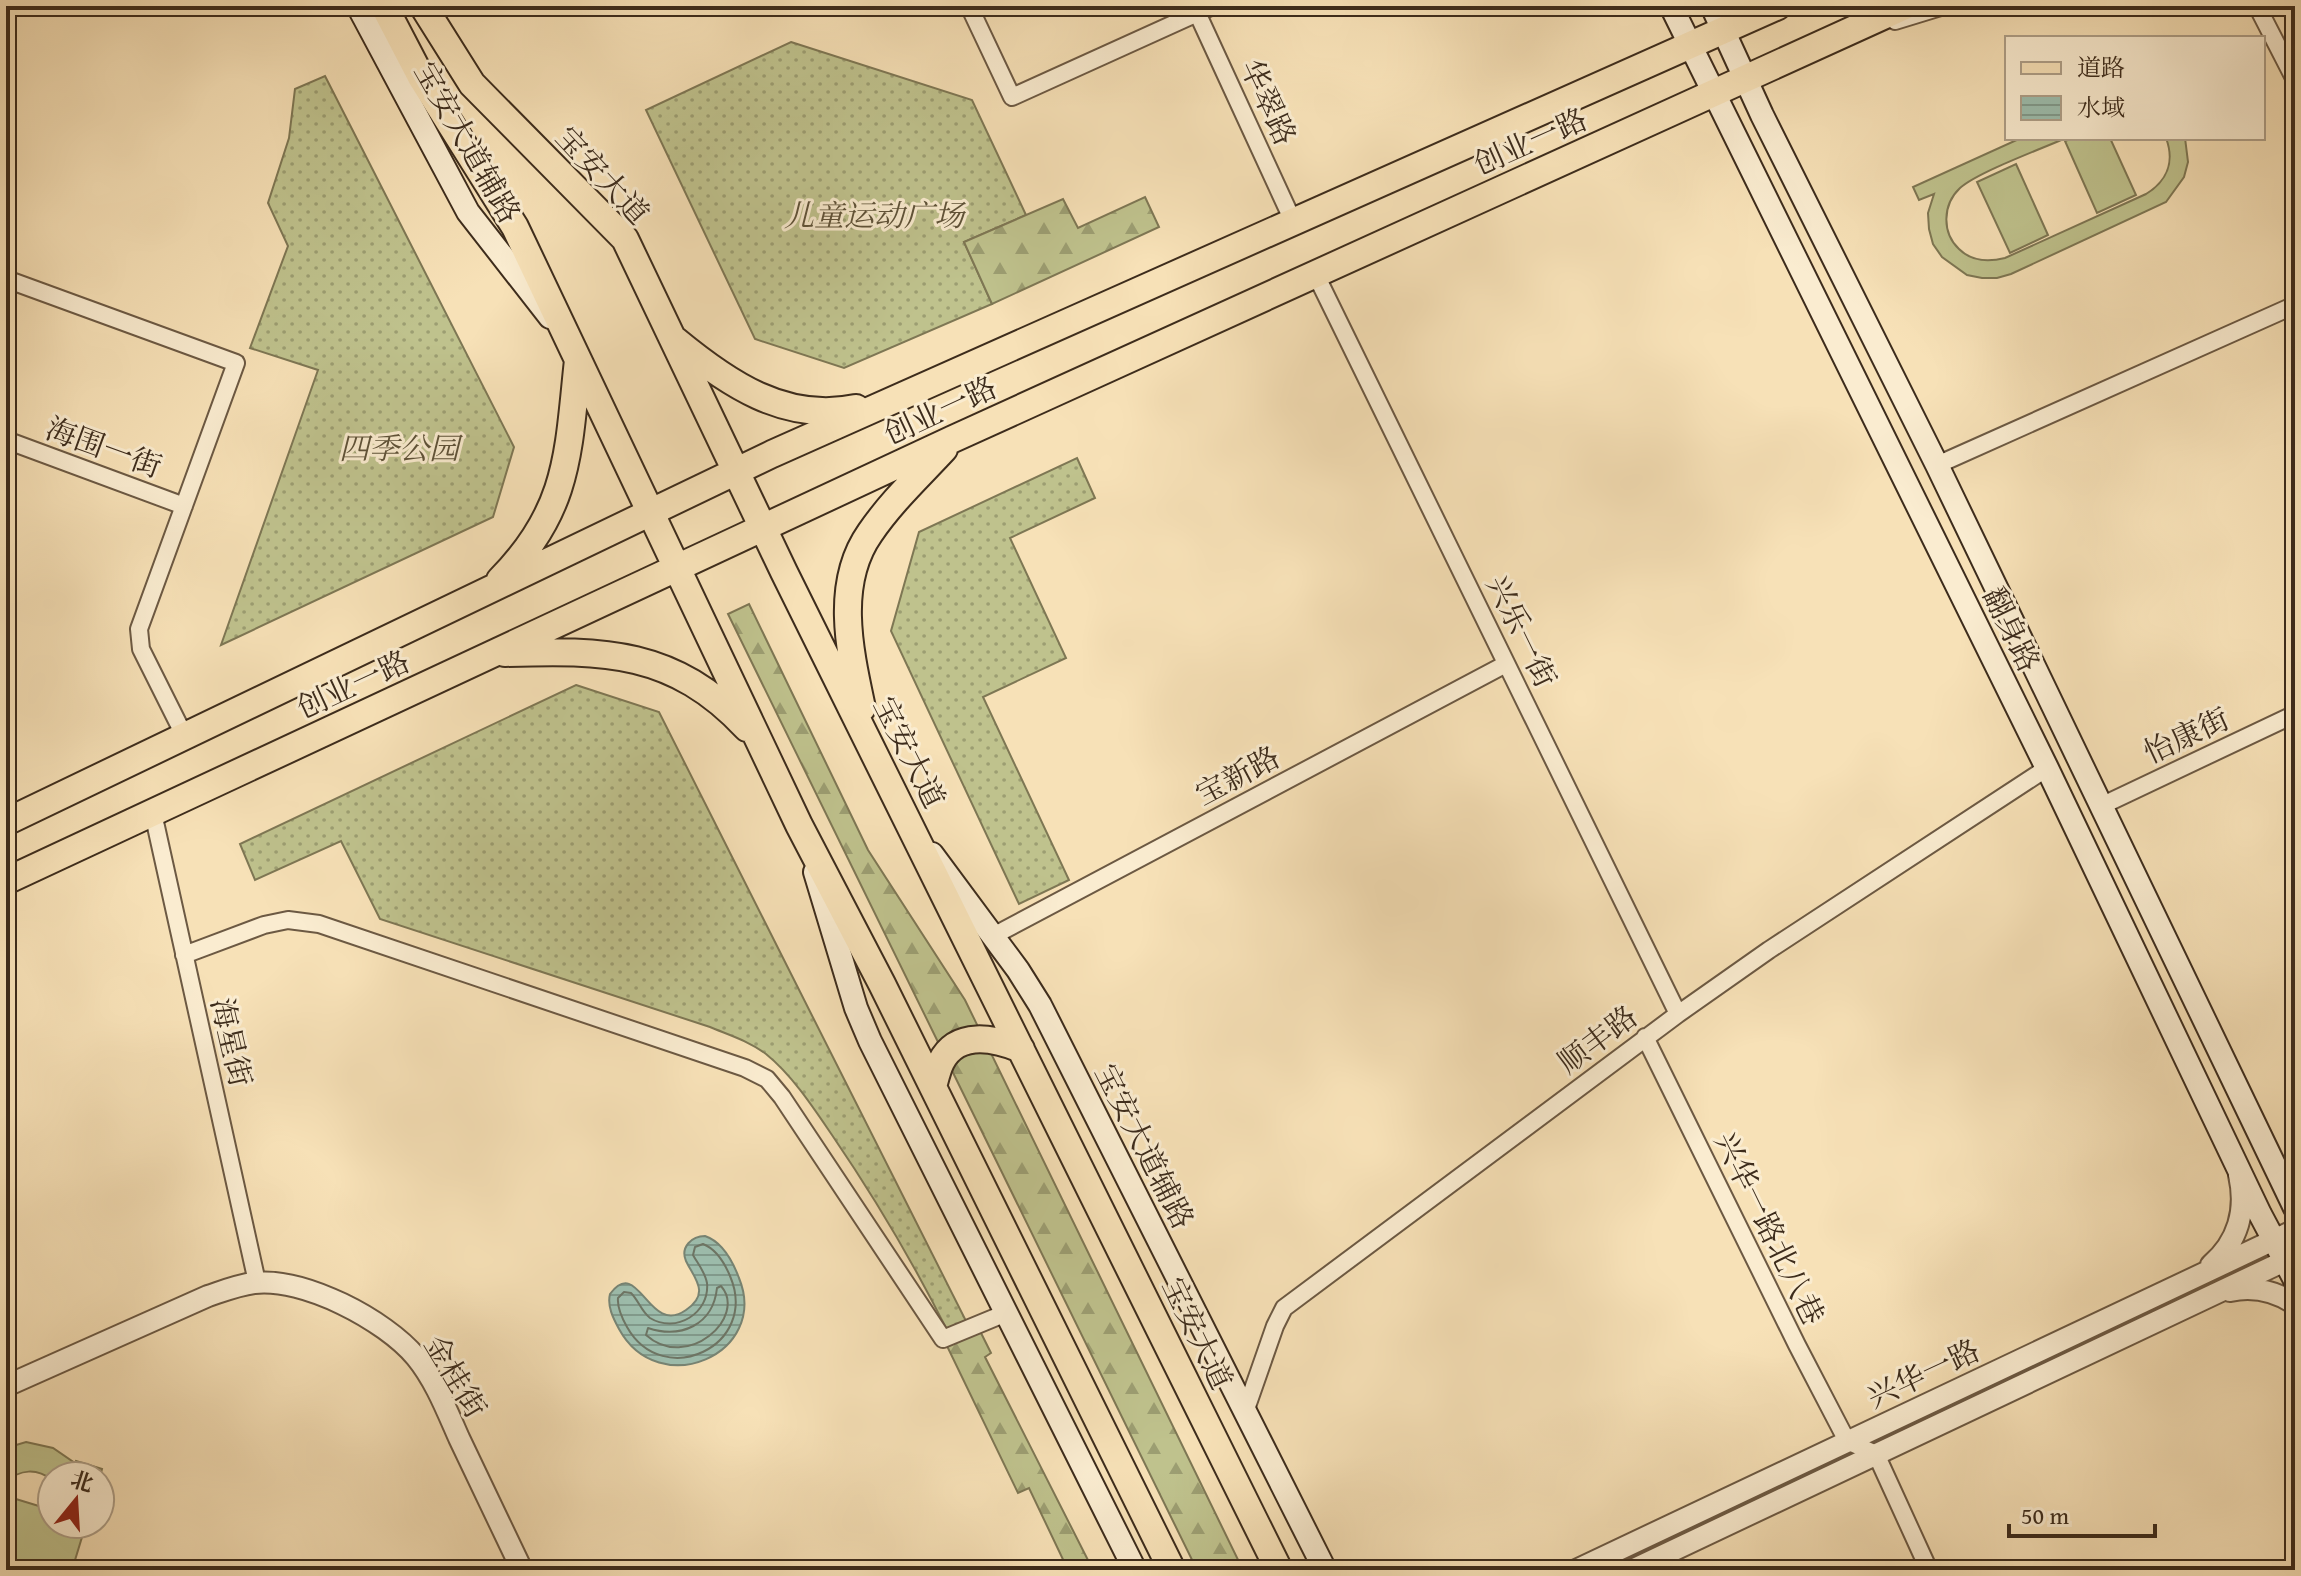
<svg xmlns="http://www.w3.org/2000/svg" width="2301" height="1576" viewBox="0 0 2301 1576" font-family="'Gentium Book Plus','Noto Serif SC',serif">
<style>
.grass{fill:url(#grass-dots);stroke:#7e7754;stroke-width:2}
.forest{fill:url(#forest-firs);stroke:#7e7754;stroke-width:2}
.garden{fill:#bfc28d;stroke:#7e7754;stroke-width:2}
.water{fill:url(#water-rules);stroke:#778474;stroke-width:2}
.lines{fill:none;stroke-linecap:round;stroke-linejoin:round}
.shore{stroke:#6d7565;stroke-width:2}
.minor-casing{stroke:#6c5943;stroke-width:20}
.tertiary-casing{stroke:#6c5943;stroke-width:24}
.secondary-casing{stroke:#3d2c1c;stroke-width:26}
.primary-casing{stroke:#3d2c1c;stroke-width:30}
.minor{stroke:#faecd0;stroke-width:16}
.tertiary{stroke:#faecd0;stroke-width:20}
.secondary{stroke:#faecd0;stroke-width:22}
.primary{stroke:#f7e1b7;stroke-width:26}
.labels{text-anchor:middle;dominant-baseline:central;stroke-width:6;stroke-linejoin:round;paint-order:stroke}
.street-label{font-size:30px;fill:#3d2c1c;stroke:#faecd0}
.park-label{font-size:30px;font-style:italic;fill:#5e5238;stroke:#faecd0}
</style>
<defs>
<pattern id="grass-dots" width="8" height="8" patternUnits="userSpaceOnUse" patternTransform="scale(2)"><rect width="8" height="8" fill="#bfc28d"/><path d="M2 2h.1M6 6h.1" fill="none" stroke="#9c9e72" stroke-width="1.8" stroke-linecap="round"/></pattern>
<pattern id="forest-firs" width="22" height="20" patternUnits="userSpaceOnUse" patternTransform="scale(2)"><rect width="22" height="20" fill="#bfc28d"/><path d="M5 1l3.5 6h-7zM16 11l3.5 6h-7z" fill="#9c9e72"/></pattern>
<pattern id="water-rules" width="6" height="5" patternUnits="userSpaceOnUse" patternTransform="scale(2)"><rect width="6" height="5" fill="#9dbeae"/><path d="M0 2.5h6" fill="none" stroke="#819b8d"/></pattern>
</defs>
<rect width="100%" height="100%" fill="#f7e1b7"/>
<filter id="stains"><feTurbulence type="fractalNoise" baseFrequency=".0025" numOctaves="4"/><feColorMatrix values="0 0 0 0 .2 0 0 0 0 .09 0 0 0 0 .02 0 0 0 .5 -.17"/></filter>
<radialGradient id="worn" r=".72"><stop offset=".6" stop-color="#630" stop-opacity="0"/><stop offset="1" stop-color="#630" stop-opacity=".3"/></radialGradient>
<path class="grass" d="M791 42 972 100 1026 215 964 242 992 304 844 368 755 339 646 110Z
M325 76 514 447 493 517 221 645 318 370 250 348 288 246 268 203 289 138 295 89Z
M1077 458 1095 498 1010 538 1066 658 983 697 1069 880 1019 904 891 631 919 532Z
M576 685 659 712 966 1321 947 1330C913 1262 875 1198 832 1135 813 1107 792 1075 766 1054 749 1041 729 1035 710 1027L380 919 341 841 255 880 240 844Z"/>
<path class="forest" d="M1145 197 1159 227 992 304 964 242 1063 199 1078 228Z
M749 604 868 850 965 1000 1243 1570H1197L728 614Z
M980 1331 991 1353 985 1357 1093 1570H1068L1029 1488 1018 1493 947 1346Z"/>
<path class="garden" d="M2021 138H2066C2041 149 1978 172 1960 188 1942 205 1942 233 1959 249 1972 262 1989 262 2005 258L2146 194C2167 181 2175 162 2166 138H2185L2188 162 2184 177 2166 202 2011 274 1997 278H1982L1967 275 1942 257 1933 244 1929 229 1928 213 1934 194 1919 200 1913 187Z
M2073 138H2110L2136 195 2097 213 2065 141Z
M2016 164 2048 235 2010 253 1977 182Z
M26 1442 53 1448 75 1463 76 1461 102 1469 100 1477 52 1476V1480C37 1468 20 1469 6 1482V1448Z
M6 1496 52 1510V1524H86L72 1570H6Z"/>
<path class="water" d="M705 1236C723 1242 733 1262 739 1278 770 1354 659 1402 619 1329 613 1318 607 1306 610 1294 639 1255 648 1337 686 1310 711 1293 694 1278 686 1261 680 1247 692 1236 705 1236Z"/>
<g class="lines">
<path class="shore" d="M703 1244C716 1249 725 1264 730 1276 760 1346 663 1391 627 1327 622 1318 617 1308 618 1298L624 1292 631 1293C639 1301 641 1311 650 1318 676 1334 710 1313 707 1283 705 1272 698 1264 693 1255L695 1247Z
M721 1286C748 1317 687 1372 646 1335L648 1328C681 1339 713 1325 717 1288Z"/>
<g class="minor-casing">
<path id="minor" d="M969 6 1012 97 1213 6
M1194 6 1293 221
M2257 6 2295 80
M1895 21 1944 6
M1315 273 1678 1014
M6 279 236 363 139 629 141 649 185 737
M6 440 184 506
M1937 465 2295 305
M2101 806 2295 714
M153 813 257 1282
M993 936 1506 664
M184 955 264 925 288 920 319 924 745 1068 767 1079 782 1097 943 1339 1006 1313
M1645 1037 1797 1345 1847 1441 1876 1454 1929 1570
M1245 1412 1275 1326 1284 1308 1678 1014 1769 950 2047 768"/>
</g>
<g class="tertiary-casing">
<path id="tertiary" d="M2211 1265C2238 1242 2247 1210 2239 1175
M2230 1291C2253 1286 2275 1291 2295 1304
M6 1386 208 1296C223 1291 238 1285 254 1283 304 1277 385 1320 416 1357 435 1380 447 1411 459 1438 480 1482 501 1526 522 1570
M1576 1570 2295 1230
M1632 1570 2295 1256"/>
</g>
<g class="secondary-casing">
<path id="secondary" d="M358 6 468 212 550 317
M1671 6 2047 768 2260 1214 2295 1280
M1712 6 1762 115 1937 465 2295 1208
M932 854 1018 970 1040 1005 1325 1570
M815 872 856 1008 870 1041 1135 1570"/>
</g>
<g class="primary-casing">
<path id="primary" d="M384 6 421 77 515 227 799 825 882 984 1172 1570
M423 6 472 84 625 239 784 572 1279 1570
M675 340C727 383 785 423 856 408
M500 580C570 509 568 452 578 360
M505 653C604 650 674 650 747 728
M862 708C850 652 834 584 870 533 891 502 919 476 944 449
M6 822 772 454 1778 6
M6 881 953 439 1905 6
M933 1087C935 1080 937 1070 941 1062 957 1030 994 1038 1021 1049"/>
</g>
<use href="#minor" class="minor"/>
<use href="#tertiary" class="tertiary"/>
<use href="#secondary" class="secondary"/>
<use href="#primary" class="primary"/>
</g>
<g class="labels">
<g class="street-label">
<text transform="translate(1269 102) rotate(65)">华翠路</text>
<text transform="translate(1530 141) rotate(-24)">创业一路</text>
<text transform="translate(468 142) rotate(60)">宝安大道辅路</text>
<text transform="translate(603 175) rotate(47)">宝安大道</text>
<text transform="translate(940 410) rotate(-25)">创业一路</text>
<text transform="translate(104 447) rotate(20)">海围一街</text>
<text transform="translate(2012 629) rotate(64)">翻身路</text>
<text transform="translate(1522 631) rotate(64)">兴乐一街</text>
<text transform="translate(353 684) rotate(-25)">创业一路</text>
<text transform="translate(2186 735) rotate(-25)">怡康街</text>
<text transform="translate(910 752) rotate(63)">宝安大道</text>
<text transform="translate(1237 775) rotate(-28)">宝新路</text>
<text transform="translate(1597 1039) rotate(-37)">顺丰路</text>
<text transform="translate(232 1042) rotate(77)">海星街</text>
<text transform="translate(1145 1146) rotate(63)">宝安大道辅路</text>
<text transform="translate(1770 1228) rotate(64)">兴华一路北八巷</text>
<text transform="translate(1198 1333) rotate(64)">宝安大道</text>
<text transform="translate(1923 1373) rotate(-25)">兴华一路</text>
<text transform="translate(456 1376) rotate(59)">金桂街</text>
</g>
<g class="park-label">
<text x="874" y="215">儿童运动广场</text>
<text x="399" y="448">四季公园</text>
</g>
</g>
<rect width="2301" height="1576" fill="none" stroke="#f7e1b7" stroke-width="32"/>
<rect x="8" y="8" width="2285" height="1560" fill="none" stroke="#3d2c1c" stroke-width="4"/>
<rect x="16" y="16" width="2269" height="1544" fill="none" stroke="#3d2c1c" stroke-width="2"/>
<rect x="2005" y="36" width="260" height="104" fill="#faecd0" stroke="#ae9f88" stroke-width="2"/>
<rect x="2021" y="62" width="40" height="12" fill="#f7e1b7" stroke="#ae9f88" stroke-width="2"/>
<text x="2077" y="76" font-size="24" fill="#3d2c1c">道路</text>
<rect x="2021" y="96" width="40" height="24" fill="url(#water-rules)" stroke="#ae9f88" stroke-width="2"/>
<text x="2077" y="116" font-size="24" fill="#3d2c1c">水域</text>
<g transform="translate(76 1500) rotate(18)"><circle r="38" fill="#faecd0" stroke="#ae9f88" stroke-width="2"/>
<path d="M0-6L14 30L0 20L-14 30Z" fill="#8f2418"/>
<text y="-12" font-size="22" font-weight="bold" text-anchor="middle" fill="#3d2c1c">北</text>
</g>
<path d="M2009 1524v12h146v-12" fill="none" stroke="#3d2c1c" stroke-width="4"/>
<text x="2021" y="1524" font-size="24" fill="#3d2c1c" stroke="#faecd0" stroke-width="6" paint-order="stroke">50 m</text>
<rect width="100%" height="100%" filter="url(#stains)"/>
<rect width="100%" height="100%" fill="url(#worn)"/>
</svg>
